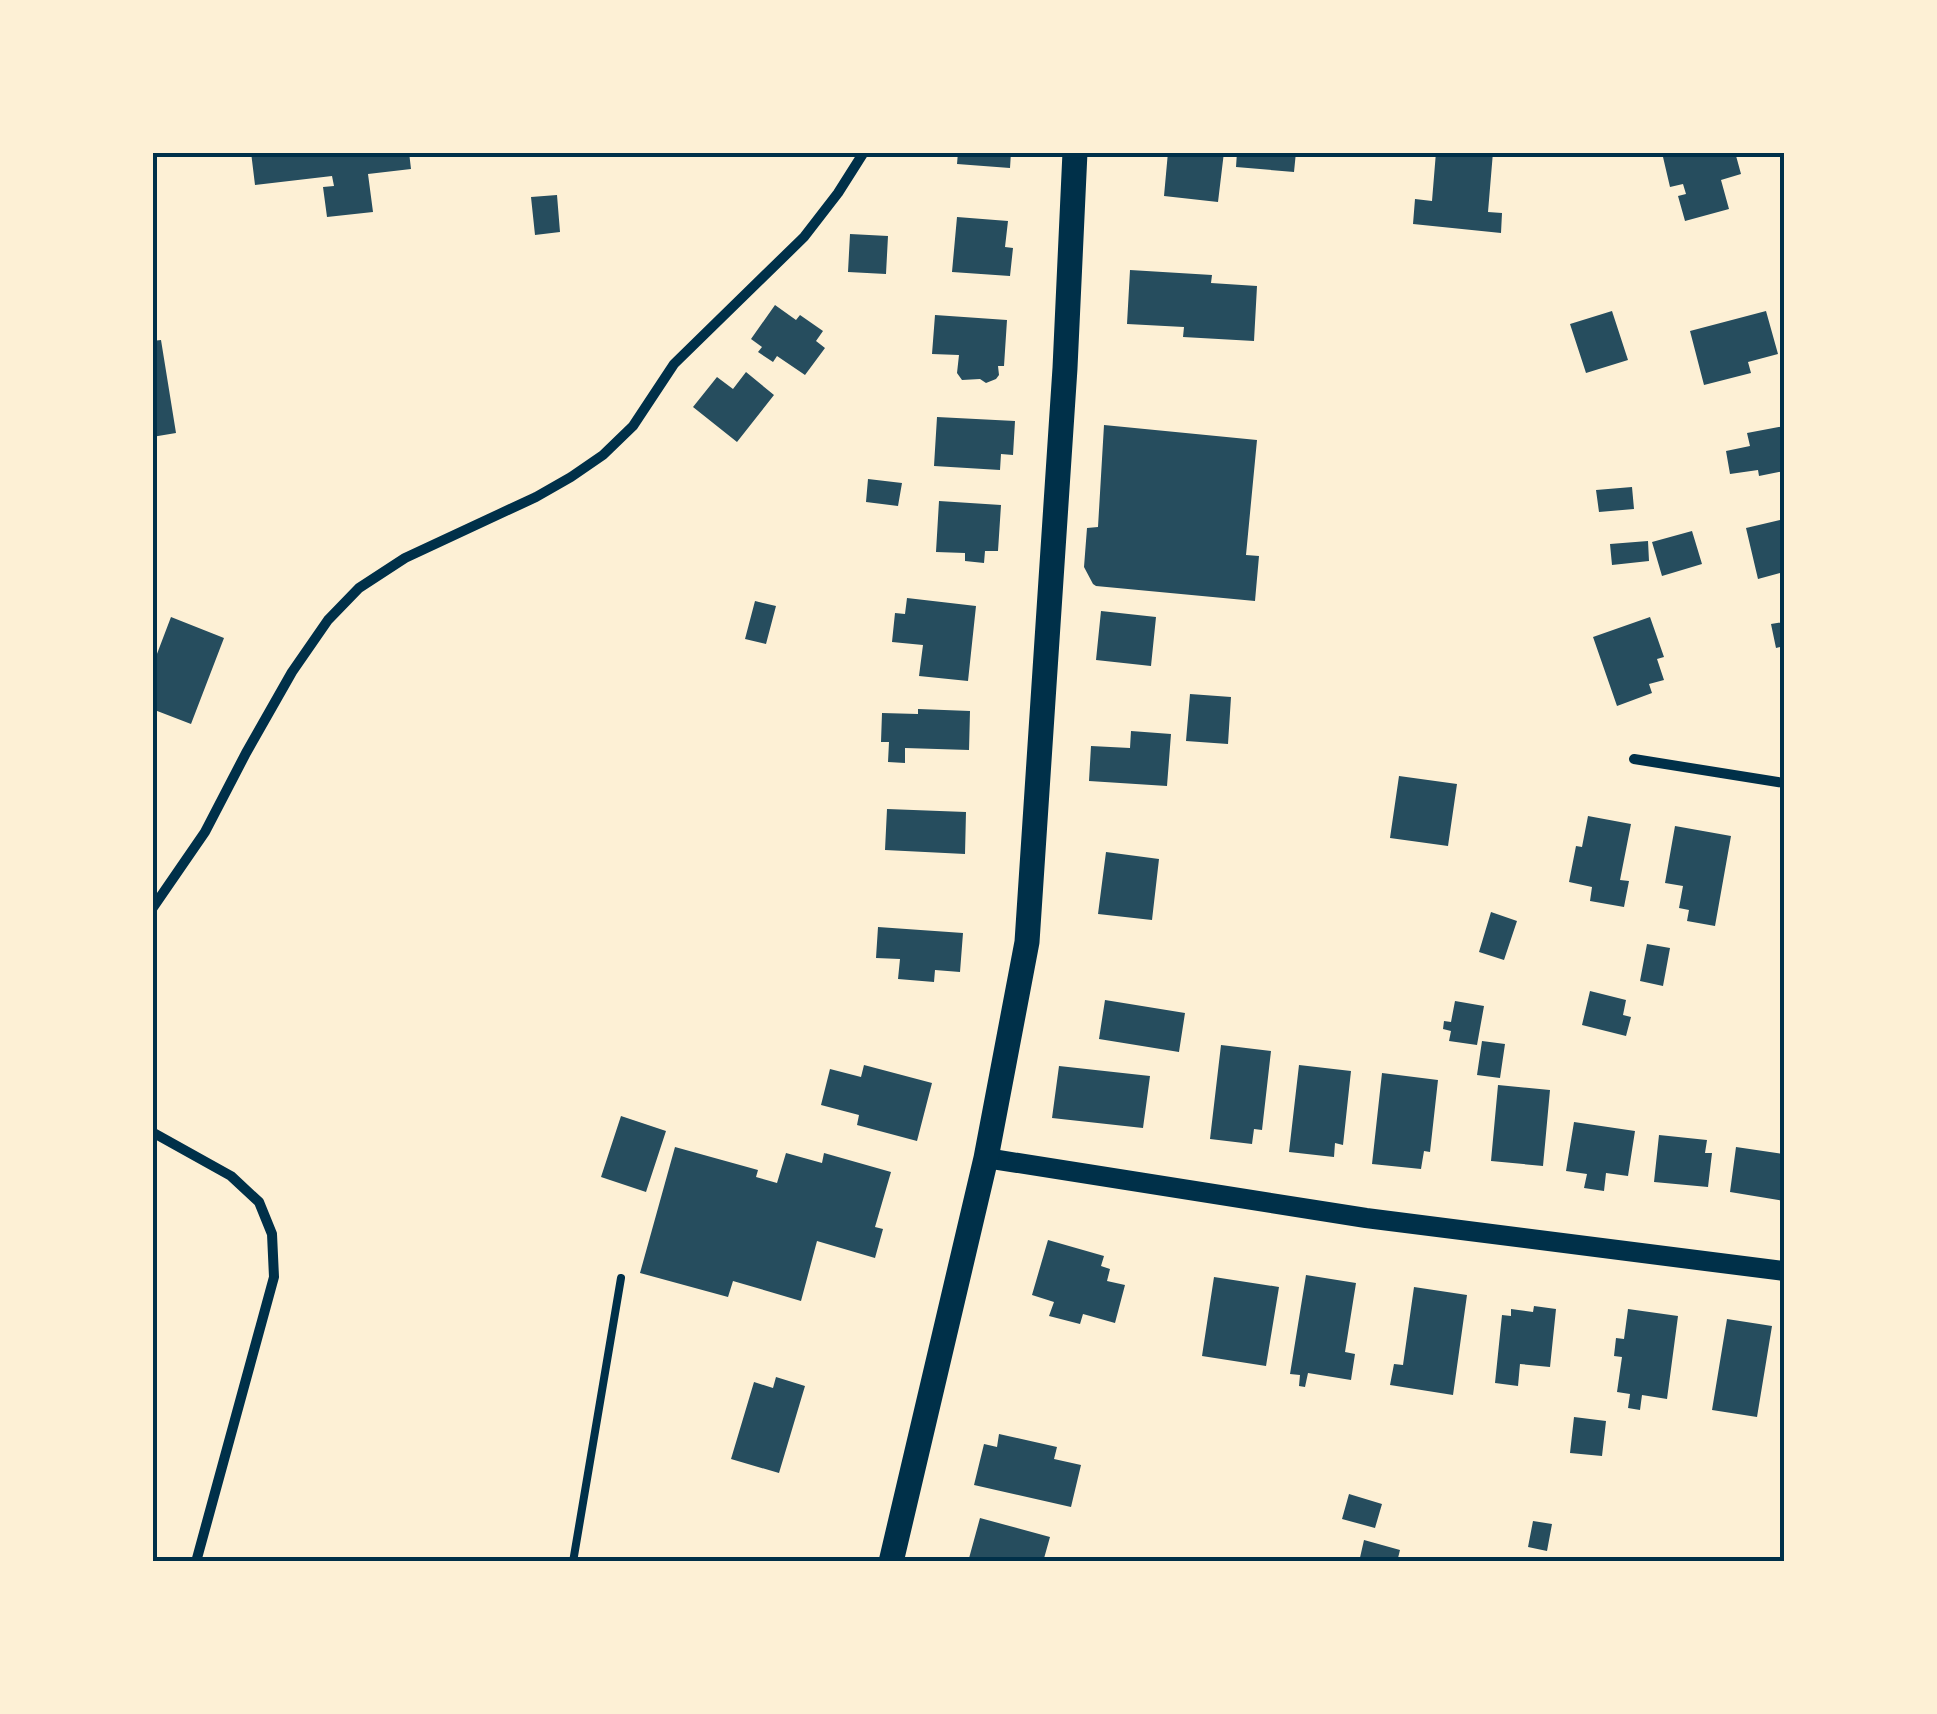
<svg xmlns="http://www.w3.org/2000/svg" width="1937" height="1714" viewBox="0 0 1937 1714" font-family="'Source Sans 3',sans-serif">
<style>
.building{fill:#264d5e}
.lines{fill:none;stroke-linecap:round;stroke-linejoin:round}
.service{stroke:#003049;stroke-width:8}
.minor{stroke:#003049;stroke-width:10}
.secondary{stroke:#003049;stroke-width:20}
.primary{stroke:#003049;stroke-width:25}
.neatline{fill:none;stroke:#003049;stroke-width:4}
</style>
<rect width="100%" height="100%" fill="#fdf0d5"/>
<path class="building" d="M251 152H409L411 169 368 174 373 212 327 217 323 187 334 186 332 176 255 185Z
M958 152H1011L1010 168 957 164Z
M1168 152H1224L1218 202 1164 196Z
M1237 152H1296L1294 172 1236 167Z
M1436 152H1493L1488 212 1502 213 1501 233 1413 224 1415 199 1432 201Z
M1678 152H1735L1741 174 1721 180 1729 209 1685 221 1678 196 1686 194 1683 184 1670 187 1663 157Z
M557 195 560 232 535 235 531 197Z
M957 217 1008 221 1005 247 1013 248 1010 276 952 272Z
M850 234 888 236 886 274 848 272Z
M1130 270 1212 275 1211 283 1257 286 1254 341 1183 337 1184 327 1127 324Z
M775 305 796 320 800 315 823 331 816 341 825 348 805 375 777 356 773 362 758 352 762 347 751 339Z
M1612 311 1628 360 1586 373 1570 324Z
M1766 311 1778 354 1748 362 1751 373 1704 385 1690 331Z
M935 315 1007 320 1004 366H998L999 375 996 379 986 383 980 379 962 380 957 373 959 355 932 354Z
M161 340 176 433 152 437V341Z
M746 372 774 395 737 442 693 407 717 377 733 389Z
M937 417 1015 421 1013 455 1001 454 1000 470 934 466Z
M1104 425 1257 440 1246 555 1259 556 1255 601 1096 586 1093 584 1084 567 1087 528 1098 527Z
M1784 426V471L1759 476 1758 470 1730 474 1726 451 1750 446 1747 433Z
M868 479 902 483 898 506 866 502Z
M1632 487 1634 509 1599 512 1596 490Z
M939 501 1001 505 998 551H985L984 563 965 561V553L936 552Z
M1784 519V572L1758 579 1746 528Z
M1692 531 1702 564 1662 576 1652 542Z
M1648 541 1649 561 1612 565 1610 544Z
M907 598 976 606 968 681 919 676 923 645 892 642 895 613 905 614Z
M755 601 776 606 766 644 745 639Z
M1101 611 1156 617 1151 666 1096 660Z
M171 617 224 638 191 724 152 709V667Z
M1650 617 1664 657 1657 659 1664 680 1649 684 1652 693 1617 706 1593 637Z
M1784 622V646L1776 648 1771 624Z
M1190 694 1231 697 1228 744 1186 741Z
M918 709 970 711 969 750 905 748V763L888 762 889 742H881L882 713 918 714Z
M1131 731 1171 734 1167 786 1089 781 1091 746 1130 748Z
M1399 776 1457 784 1448 846 1390 838Z
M887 809 966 812 965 854 885 850Z
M1588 816 1631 824 1620 880 1629 881 1624 907 1590 901 1592 887 1569 882 1576 846 1582 847Z
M1675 826 1731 836 1715 926 1687 921 1689 910 1679 908 1683 886 1665 883Z
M1106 852 1159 859 1152 920 1098 914Z
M1491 912 1517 921 1504 960 1479 952Z
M878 927 963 933 960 972 935 970 934 982 898 979 900 959 876 958Z
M1647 944 1670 948 1663 986 1640 981Z
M1590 991 1626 1000 1623 1015 1631 1017 1626 1036 1582 1025Z
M1105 1000 1185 1013 1179 1052 1099 1039Z
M1455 1001 1484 1006 1477 1045 1449 1041 1451 1031 1443 1029 1444 1021 1451 1022Z
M1482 1041 1505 1044 1500 1078 1477 1075Z
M1221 1045 1271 1051 1262 1130 1254 1129 1252 1144 1210 1139Z
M864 1065 932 1083 917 1141 857 1125 859 1115 821 1105 830 1069 861 1077Z
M1299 1065 1351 1071 1343 1145 1335 1143 1334 1157 1289 1152Z
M1059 1066 1150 1076 1143 1128 1052 1118Z
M1382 1073 1438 1080 1430 1152 1424 1151 1421 1169 1372 1164Z
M1498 1085 1550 1090 1543 1166 1491 1161Z
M621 1116 666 1131 646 1192 601 1177Z
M1574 1122 1635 1131 1628 1176 1606 1173 1604 1191 1584 1188 1587 1174 1566 1171Z
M1659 1135 1707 1140 1705 1153H1712L1708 1187 1654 1182Z
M675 1147 758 1170 756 1177 777 1183 786 1153 822 1163 824 1153 891 1172 875 1227 883 1229 875 1258 817 1241 801 1301 733 1281 728 1297 640 1273Z
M1736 1147 1784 1154V1201L1730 1192Z
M1048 1240 1104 1256 1101 1266 1110 1269 1107 1281 1125 1285 1115 1323 1083 1314 1080 1324 1049 1316 1054 1302 1032 1295Z
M1306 1275 1356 1283 1345 1352 1355 1354 1351 1380 1308 1373 1305 1387 1299 1386 1300 1375 1290 1374Z
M1214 1277 1279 1287 1266 1366 1202 1356Z
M1414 1287 1467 1295 1453 1395 1390 1385 1394 1364 1403 1365Z
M1534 1306 1556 1309 1550 1367 1520 1364 1518 1386 1495 1383 1502 1315 1511 1316V1309L1533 1312Z
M1628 1309 1678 1316 1667 1399 1642 1395 1640 1410 1628 1408 1630 1394 1617 1392 1622 1357 1614 1356 1616 1338 1624 1339Z
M1727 1319 1772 1326 1757 1417 1712 1410Z
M776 1377 805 1386 779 1473 731 1459 754 1382 773 1388Z
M1574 1417 1606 1421 1602 1456 1570 1453Z
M999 1434 1057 1447 1054 1459 1081 1465 1071 1507 974 1485 984 1444 997 1447Z
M1349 1494 1382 1504 1375 1528 1342 1519Z
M980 1518 1050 1537 1043 1562H968Z
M1533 1521 1552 1524 1547 1551 1528 1547Z
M1364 1540 1400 1550 1397 1562H1359Z"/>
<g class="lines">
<path class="service" d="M573 1562 621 1278"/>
<path class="minor" d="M1634 759 1784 783
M152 909 205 832 246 753 292 672 328 620 359 588 405 558 536 497 571 477 603 455 633 426 674 364 804 237 838 193 864 152
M152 1132 231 1176 259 1202 272 1234 274 1277 196 1562"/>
<path class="secondary" d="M986 1158 1366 1218 1784 1271"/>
<path class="primary" d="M891 1562 986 1158 1027 942 1065 368 1075 152"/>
</g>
<rect width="1937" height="1714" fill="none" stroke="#fdf0d5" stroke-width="310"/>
<rect x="155" y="155" width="1627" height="1404" class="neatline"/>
</svg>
